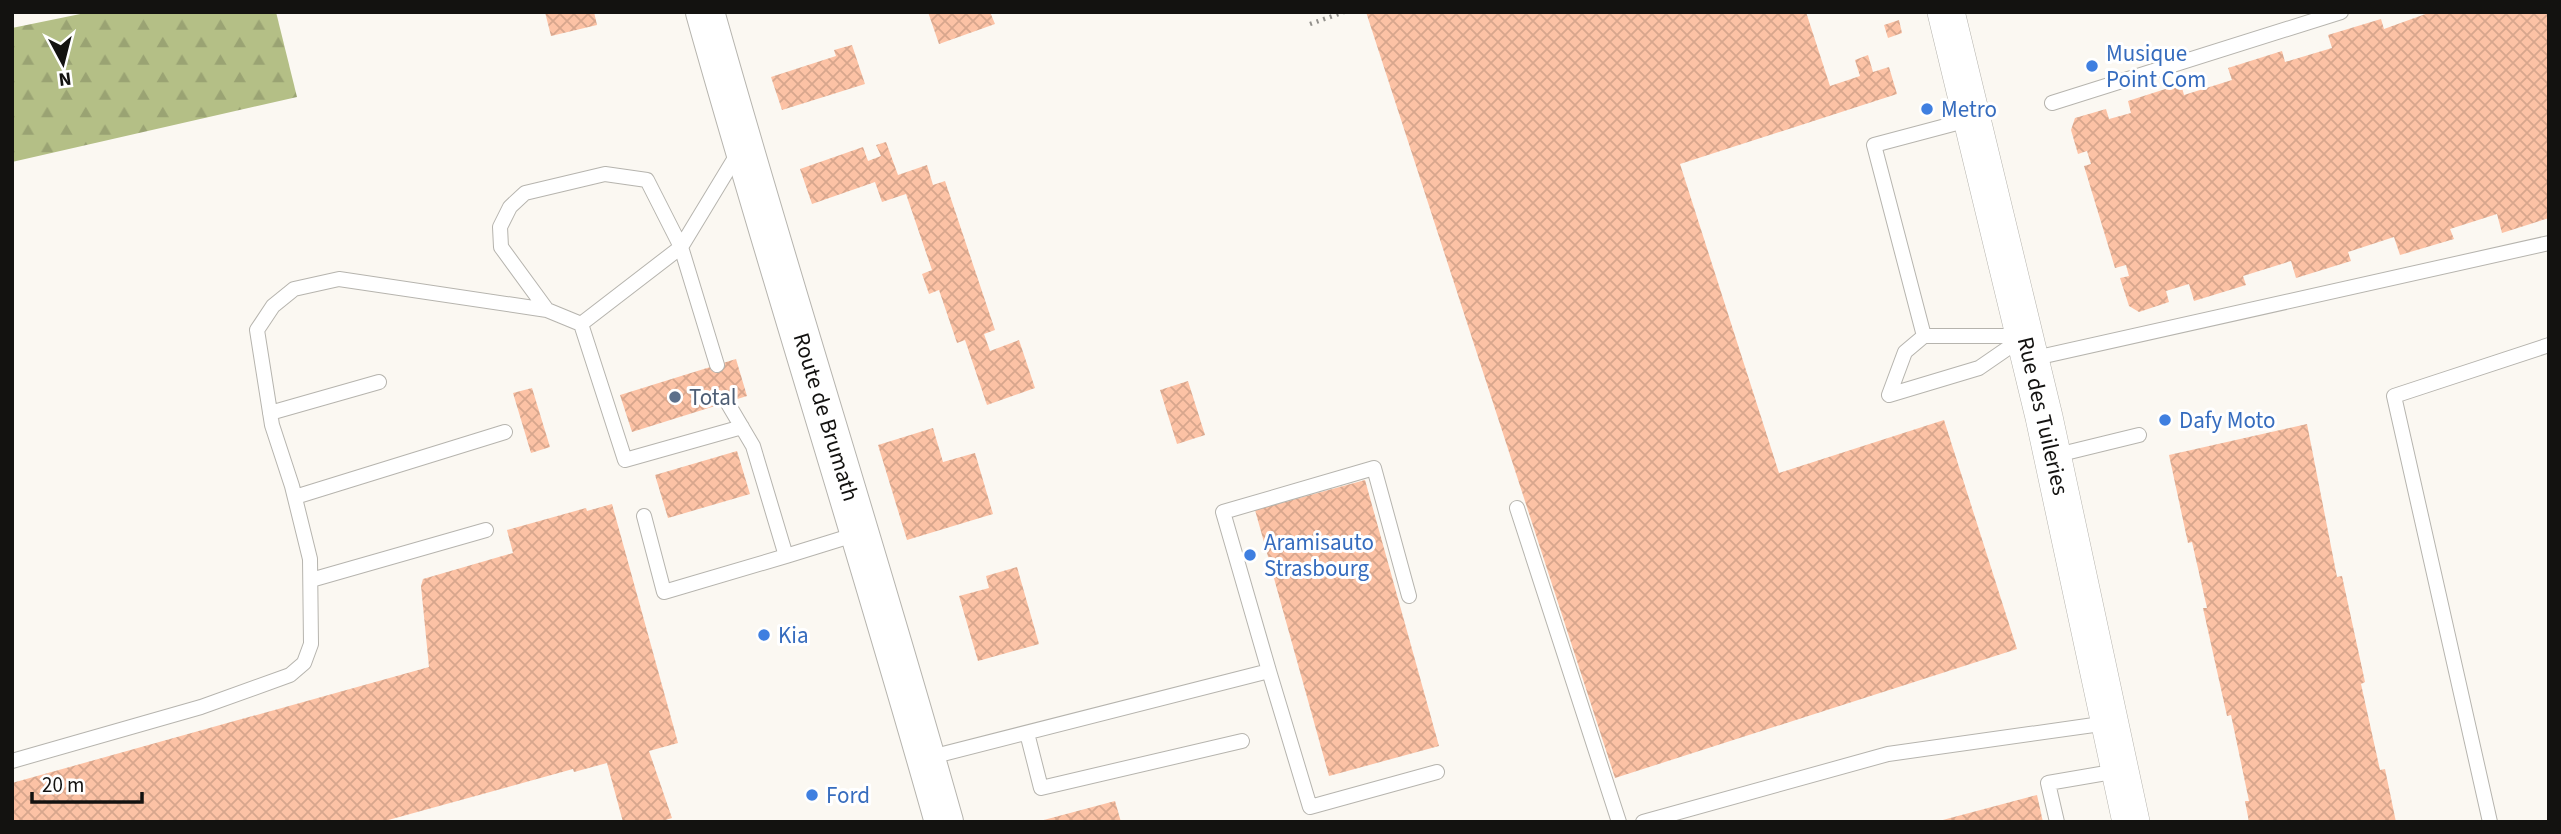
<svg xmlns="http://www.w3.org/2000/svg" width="2561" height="834" viewBox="0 0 2561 834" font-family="'Source Sans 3',sans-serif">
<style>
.forest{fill:url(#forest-firs)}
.building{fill:url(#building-cross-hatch)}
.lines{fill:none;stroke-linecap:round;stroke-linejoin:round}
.service-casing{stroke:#b6b4ae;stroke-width:16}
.tertiary-casing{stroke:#b6b4ae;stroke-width:38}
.secondary-casing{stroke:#b6b4ae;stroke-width:40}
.path{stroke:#92908c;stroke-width:4.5;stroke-dasharray:2 5;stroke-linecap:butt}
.service{stroke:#fff;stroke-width:14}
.tertiary{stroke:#fff;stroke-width:37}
.secondary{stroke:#fff;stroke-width:38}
.shop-dot{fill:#3f7fe0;stroke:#fff;stroke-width:2.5}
.service-dot{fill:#5c6f8a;stroke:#fff;stroke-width:2.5}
.labels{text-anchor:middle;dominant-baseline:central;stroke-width:6;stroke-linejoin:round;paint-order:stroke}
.shop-label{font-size:23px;fill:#366cbe;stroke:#fff;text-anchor:start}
.service-label{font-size:23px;fill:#4e5e75;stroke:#fff;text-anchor:start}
.street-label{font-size:23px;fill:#131210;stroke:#fff}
</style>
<defs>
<pattern id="forest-firs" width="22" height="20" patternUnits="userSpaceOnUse" patternTransform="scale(1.75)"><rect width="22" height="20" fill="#b4bf86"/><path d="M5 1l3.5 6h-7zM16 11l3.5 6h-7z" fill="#9aa373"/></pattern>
<pattern id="building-cross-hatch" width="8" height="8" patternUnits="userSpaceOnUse" patternTransform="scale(1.75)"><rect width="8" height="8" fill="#fcc2a5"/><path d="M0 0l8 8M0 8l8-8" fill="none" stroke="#d7a68d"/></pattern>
</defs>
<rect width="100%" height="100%" fill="#fbf8f2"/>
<path class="forest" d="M90 12H276L297 97 12 162V28Z"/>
<path class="building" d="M545 12H594L597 25 551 36Z
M928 12H990L995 24 939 44Z
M1366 12H1806L1830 86 1860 76 1855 60 1868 55 1873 72 1889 67 1897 94 1680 164 1779 473 1944 420 2017 649 1615 778Z
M2431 12H2549V218L2502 233 2497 214 2450 229 2454 239 2400 255 2394 237 2348 252 2351 261 2296 278 2291 261 2243 276 2246 285 2194 301 2189 284 2166 291 2169 302 2139 312 2129 306 2120 278 2129 276 2126 265 2115 268 2084 166 2091 164 2087 151 2078 154 2071 130 2075 118 2106 109 2109 119 2131 113 2128 101 2181 84 2184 95 2232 80 2228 68 2282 51 2285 62 2332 48 2328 35 2381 19 2384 29Z
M1899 20 1902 33 1888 38 1884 25Z
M852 45 865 84 782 110 771 77 836 56 834 50Z
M886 142 898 175 927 165 933 185 945 181 995 330 984 334 990 351 1019 340 1035 388 987 405 965 340 957 343 939 290 929 294 922 274 932 270 906 194 882 202 875 182 812 204 800 169 863 147 868 161 881 156 876 145Z
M736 359 747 396 632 432 620 395Z
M1188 381 1205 435 1177 444 1160 390Z
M532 388 550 447 531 453 513 393Z
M2307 424 2337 577 2342 576 2365 682 2361 684 2380 770 2385 769 2396 822H2249L2245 801H2249L2231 715 2227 716 2203 608H2207L2192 542 2188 543 2169 455Z
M933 428 943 462 975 453 993 514 907 540 878 445Z
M737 451 750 494 668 518 655 475Z
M1365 480 1439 746 1329 776 1255 510Z
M612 504 678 743 649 751 672 818 659 822H623L607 763 574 772 573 769 381 822H12V783L429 667 421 586 423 579 513 553 507 530 586 508 587 511Z
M1017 567 1039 644 978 661 959 596 989 588 986 576Z
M2037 795 2043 822H1939V821Z
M1115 801 1121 822H1041L1040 821Z"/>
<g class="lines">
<g class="service-casing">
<path id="service" d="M2052 103 2341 12
M581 324 547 310 501 247 500 227 510 207 525 193 605 174 647 180 681 247 581 324 625 460 742 427
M1924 336 1874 145 1972 119
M2031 359 2549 243
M717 365 681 247 738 153
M1889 395 1905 352 1924 336H2023
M1889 395 1979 368 2024 337
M727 402 753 446 786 556 857 534
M270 413 379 382
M2053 456 2139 435
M295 497 505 432
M1517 508 1619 822
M644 516 664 592 786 556
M311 580 486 530
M1269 671 1223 512 1374 468 1409 596
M1027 733 1041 788 1242 741
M927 758 1269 671 1310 807 1437 772
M12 761 201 707 290 675 304 663 311 644 310 559 292 486 272 425 257 330 273 306 294 289 339 279 547 310
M1643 822 1888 754 2108 723
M2057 822 2048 783 2118 771
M2490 822 2394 396 2549 345"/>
</g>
<g class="tertiary-casing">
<path id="tertiary" d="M1946 12 2044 417 2131 822"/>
</g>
<g class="secondary-casing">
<path id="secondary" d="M705 12C781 283 868 551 944 822"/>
</g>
<path class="path" d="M1310 24 1344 12"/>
<use href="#service" class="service"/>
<use href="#tertiary" class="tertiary"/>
<use href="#secondary" class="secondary"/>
</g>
<g class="shop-dot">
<circle cx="2092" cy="66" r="7"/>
<circle cx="1927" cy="109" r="7"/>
<circle cx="2165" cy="420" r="7"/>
<circle cx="1250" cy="555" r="7"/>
<circle cx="764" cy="635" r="7"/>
<circle cx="812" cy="795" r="7"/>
</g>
<circle class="service-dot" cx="675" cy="397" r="7"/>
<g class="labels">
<g class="shop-label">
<text x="2106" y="53">Musique<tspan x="2106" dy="26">Point Com</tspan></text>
<text x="1941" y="109">Metro</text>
<text x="2179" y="420">Dafy Moto</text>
<text x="1264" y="542">Aramisauto<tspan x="1264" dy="26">Strasbourg</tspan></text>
<text x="778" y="635">Kia</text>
<text x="826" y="795">Ford</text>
</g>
<g class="service-label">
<text x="689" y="397">Total</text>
</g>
<g class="street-label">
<text transform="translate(2043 416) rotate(77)">Rue des Tuileries</text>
<text transform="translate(826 417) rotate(73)">Route de Brumath</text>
</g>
</g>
<rect width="2561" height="834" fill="none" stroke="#131210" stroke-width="28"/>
<g transform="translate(63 63) rotate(173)" stroke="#ffffff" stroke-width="5" paint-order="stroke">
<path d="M0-5L12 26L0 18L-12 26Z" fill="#131210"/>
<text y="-10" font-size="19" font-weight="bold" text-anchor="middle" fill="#131210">N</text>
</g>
<path d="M32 792v10h110v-10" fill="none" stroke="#131210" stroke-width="3.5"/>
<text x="42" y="792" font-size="21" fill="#131210" stroke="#ffffff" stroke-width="5" paint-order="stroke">20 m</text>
</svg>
